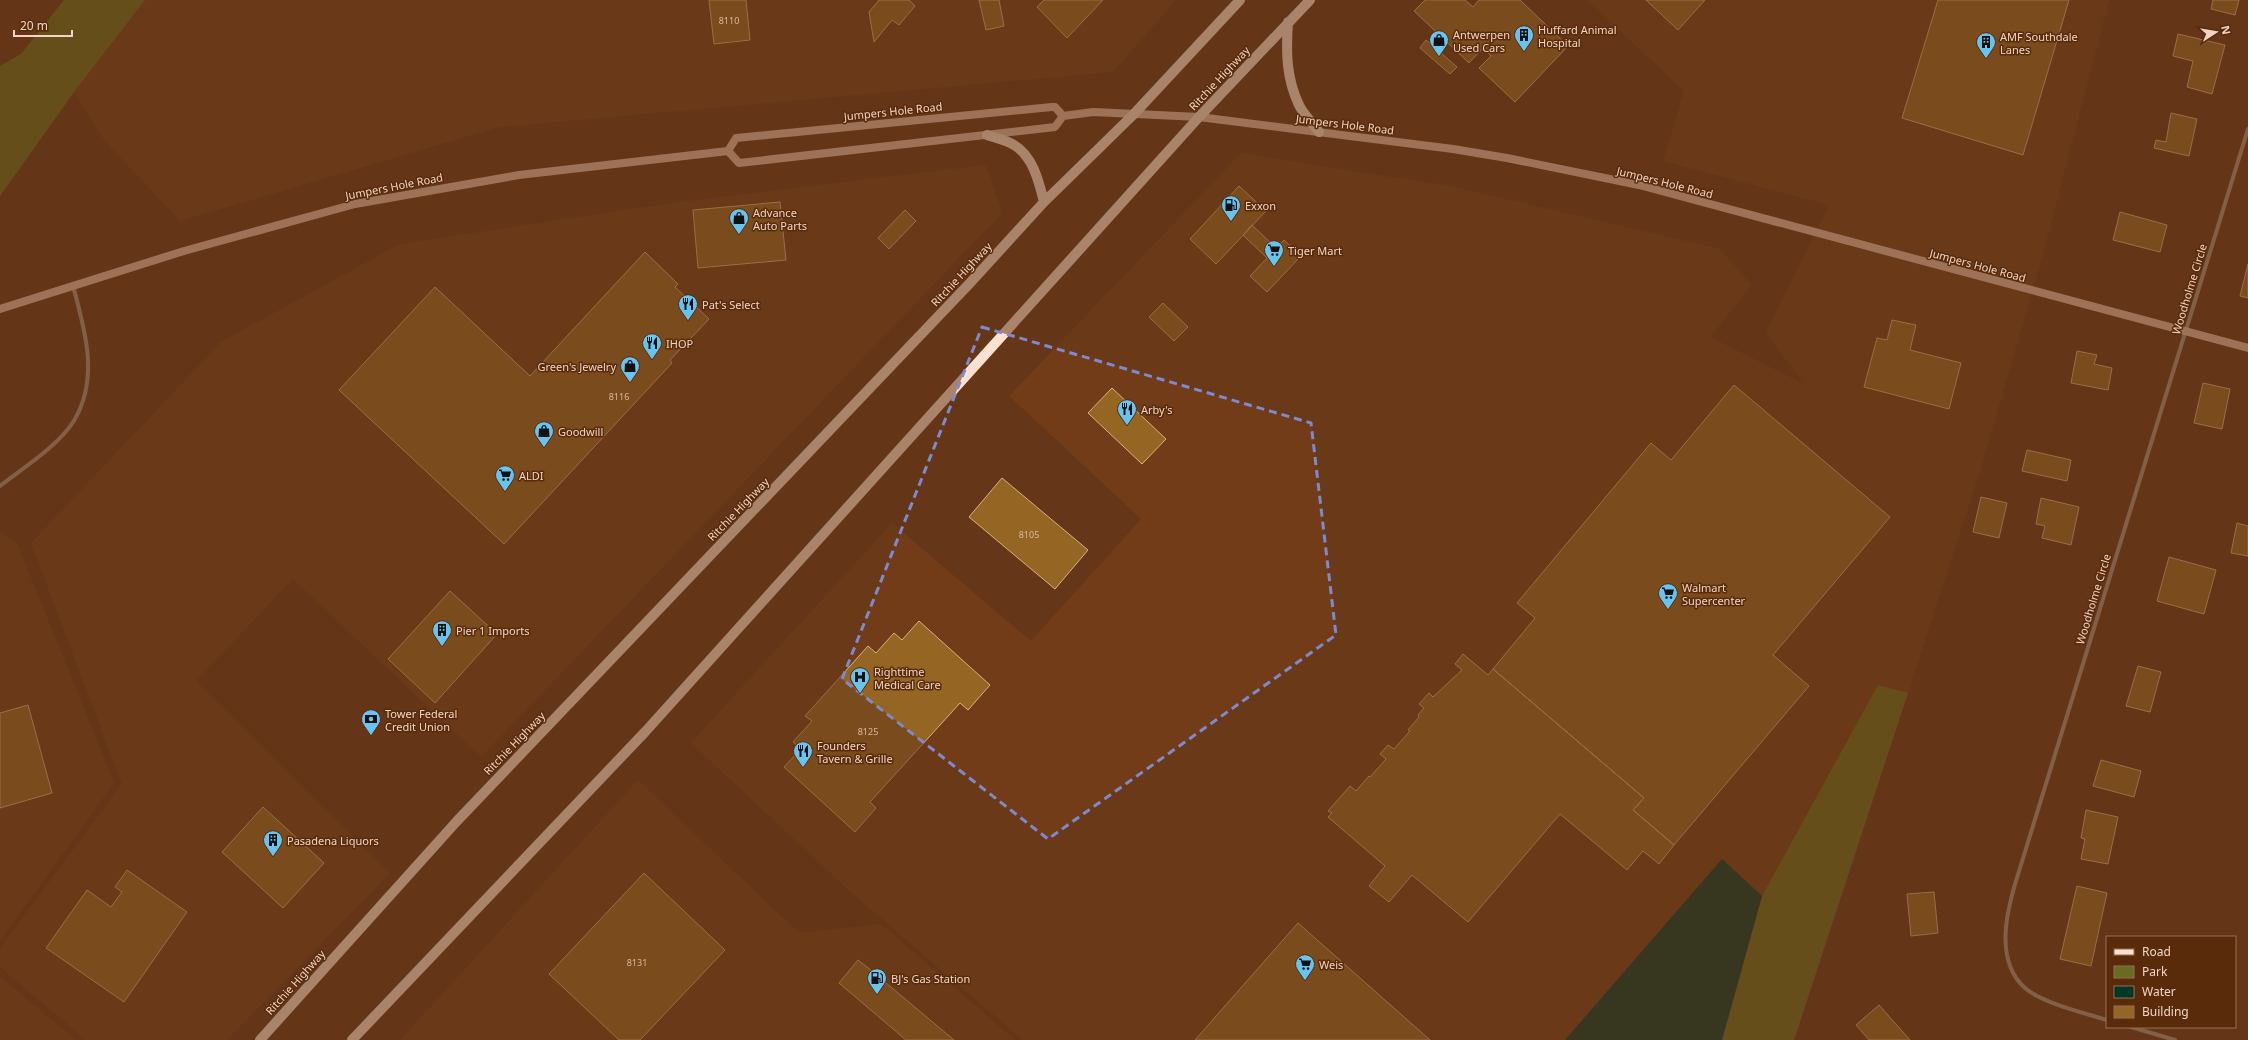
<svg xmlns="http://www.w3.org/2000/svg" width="2248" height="1040" viewBox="0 0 2248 1040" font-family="'Noto Sans',sans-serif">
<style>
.built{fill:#723c19}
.green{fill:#696b21}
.water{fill:#00382a}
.building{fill:#946523;stroke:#dab181}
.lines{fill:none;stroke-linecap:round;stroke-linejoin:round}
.street{stroke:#a99083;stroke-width:4}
.secondary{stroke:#e2bba5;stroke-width:8}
.primary{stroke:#ffe1d0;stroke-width:10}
.marked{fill:none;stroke:#7d8acf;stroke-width:3;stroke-dasharray:8 5;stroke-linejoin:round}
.labels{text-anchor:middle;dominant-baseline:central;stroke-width:3;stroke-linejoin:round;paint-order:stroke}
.number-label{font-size:9px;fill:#dab89c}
.poi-label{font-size:11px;fill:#f2d4c4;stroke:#592b0b;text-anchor:start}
.street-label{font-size:11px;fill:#f2d4c4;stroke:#592b0b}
</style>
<rect width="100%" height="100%" fill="#653618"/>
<path class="built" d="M145 0H1176L1113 72 499 127 180 221 104 140 74 92Z
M1587 0H2109L2041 261 1980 471 1908 693 1878 686 1762 896 1722 859 1565 1040H1023L854 895 691 743 892 523 1031 641 1141 519 1009 396 1241 153 1454 187 1720 249 1752 285 1710 337 1804 384 1766 333 1829 205 1663 161 1684 91Z
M986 165 1002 213 481 757 293 579 196 681 390 873 227 1040H86L0 967V948L122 784 31 543 221 342 400 244 672 203Z
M0 531 17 543 114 783 0 941Z
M638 780 799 933 881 924 1015 1040H400Z
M0 977 76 1040H0Z"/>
<path class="green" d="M64 0H145L74 92 0 196V66L21 54Z
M1878 685 1908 693 1794 1040H1722L1762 896Z"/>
<path class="water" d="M1722 859 1762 896 1722 1040H1565Z"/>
<path class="building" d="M709 0H746L750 40 714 44Z
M879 0H909L915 6 899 25 892 20 874 42 869 12Z
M979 0H999L1004 26 986 30Z
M1044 0H1103L1067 38 1037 7Z
M1425 0H1465L1473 7 1479 0H1520L1568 46 1515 102 1479 68 1491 56 1483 48 1469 63 1414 11Z
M1646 0H1705L1678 30Z
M1938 0H2069L2023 155 1902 118Z
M2213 0H2239L2235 15 2211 9Z
M2178 34 2225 45 2212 94 2187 87 2193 61 2173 56Z
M1426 40 1457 67 1450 74 1420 48Z
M2171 113 2197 119 2189 156 2154 148 2156 140 2166 142Z
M1239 186 1266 211 1216 264 1190 239Z
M780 202 786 260 698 268 693 210Z
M905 210 916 221 889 249 878 238Z
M2120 212 2167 225 2160 252 2113 240Z
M1252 225 1276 248 1267 258 1243 235Z
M1284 240 1301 256 1267 292 1250 276Z
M645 252 678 284 675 287 709 319 670 360 672 363 504 544 339 390 435 287 530 376Z
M2248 264V298L2240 296Z
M1163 303 1188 327 1174 341 1149 317Z
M1892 320 1916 325 1910 350 1961 363 1949 409 1864 387 1877 338 1887 340Z
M2077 351 2097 355 2094 364 2112 368 2108 390 2071 383Z
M2203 383 2230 389 2222 429 2194 423Z
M1734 385 1890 517 1773 655 1809 686 1674 845 1633 810 1644 798 1493 669 1535 618 1517 603 1651 443 1671 460Z
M1112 388 1166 439 1142 464 1088 413Z
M2027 450 2071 460 2067 481 2022 471Z
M1002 478 1088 550 1055 589 969 517Z
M1981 497 2007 503 1999 538 1973 532Z
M2041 498 2079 507 2071 545 2042 538 2045 526 2036 524Z
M2237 523 2248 526V556L2231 553Z
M2169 557 2216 570 2204 614 2157 601Z
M450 591 497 634 435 703 388 659Z
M919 621 990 685 968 710 960 703 870 802 876 808 855 832 784 767 801 749 793 742 812 721 805 716 868 646 876 653 894 633 902 640Z
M1463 654 1488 675 1493 669 1644 798 1633 810 1674 845 1659 864 1643 851 1627 870 1560 814 1468 922 1412 875 1389 902 1369 886 1385 866 1328 817 1332 813 1328 811 1350 786 1356 791 1369 776 1370 777 1386 759 1380 754 1388 745 1394 749 1410 731 1408 730 1419 717 1418 715 1424 708 1419 704 1429 693 1433 697 1462 670 1455 664Z
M2138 666 2161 672 2150 712 2126 706Z
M28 705 52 793 0 808V713Z
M2101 760 2141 771 2134 797 2093 786Z
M263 807 324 863 283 908 222 852Z
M2086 810 2118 817 2108 864 2081 859 2085 839 2081 838Z
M127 870 187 912 124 1002 46 948 87 890 111 907 122 892 115 887Z
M644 873 725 950 640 1040H619L549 974Z
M2077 886 2107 893 2091 966 2060 959Z
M1934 892 1938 933 1911 936 1907 894Z
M1298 923 1430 1040H1195Z
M858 960 867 967 954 1040H906L839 983Z
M1879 1005 1910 1040H1869L1856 1025Z"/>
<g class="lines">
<path class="street" d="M0 486C23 468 60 445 75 419 99 377 85 330 73 286
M2107 1020C2085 1013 2042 1003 2025 988 1995 961 2006 914 2016 881L2248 129
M2131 1027 2175 1040"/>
<path class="secondary" d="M728 151 739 163 1055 127 1063 116 1093 112 1199 117 1453 149 1507 158 1639 185 2248 348
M728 151 736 138 1052 107H1055L1063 116
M0 309 184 251 355 204 519 175 728 151"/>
<path class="primary" d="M1288 22C1286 51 1286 78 1299 105 1303 114 1313 123 1319 132
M987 135C996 138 1006 140 1014 145 1033 156 1039 182 1044 202
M260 1040 457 821 970 283 1044 202 1133 115 1240 0
M352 1040 645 732 1199 117 1310 0"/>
</g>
<path d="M0 0H2248V1040H0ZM982 327 1311 423 1336 635 1048 839 842 679Z" fill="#653618" fill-opacity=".55" fill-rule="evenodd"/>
<path class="marked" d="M982 327 1311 423 1336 635 1048 839 842 679Z"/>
<defs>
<g id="building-pin" transform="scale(1)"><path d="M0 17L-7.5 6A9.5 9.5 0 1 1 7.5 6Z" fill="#67c4f0" stroke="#592b0b"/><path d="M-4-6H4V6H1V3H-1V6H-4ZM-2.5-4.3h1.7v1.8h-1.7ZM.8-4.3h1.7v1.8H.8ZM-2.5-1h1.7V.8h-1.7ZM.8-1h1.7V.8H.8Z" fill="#111"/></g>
<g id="shop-pin" transform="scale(1)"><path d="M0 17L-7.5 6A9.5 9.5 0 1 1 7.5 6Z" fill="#67c4f0" stroke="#592b0b"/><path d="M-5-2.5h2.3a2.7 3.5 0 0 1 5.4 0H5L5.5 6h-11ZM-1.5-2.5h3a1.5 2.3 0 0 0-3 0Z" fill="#111"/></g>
<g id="fuel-pin" transform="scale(1)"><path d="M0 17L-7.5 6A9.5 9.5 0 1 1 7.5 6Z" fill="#67c4f0" stroke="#592b0b"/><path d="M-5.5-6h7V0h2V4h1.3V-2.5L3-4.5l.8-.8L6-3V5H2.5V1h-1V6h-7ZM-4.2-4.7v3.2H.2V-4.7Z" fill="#111"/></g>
<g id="supermarket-pin" transform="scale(1)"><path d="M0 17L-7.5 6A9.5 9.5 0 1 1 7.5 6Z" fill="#67c4f0" stroke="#592b0b"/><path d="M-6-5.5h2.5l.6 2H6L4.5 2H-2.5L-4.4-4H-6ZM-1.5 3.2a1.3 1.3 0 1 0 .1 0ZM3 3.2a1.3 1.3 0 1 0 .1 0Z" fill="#111"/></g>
<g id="restaurant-pin" transform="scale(1)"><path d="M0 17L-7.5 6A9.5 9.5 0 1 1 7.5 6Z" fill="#67c4f0" stroke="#592b0b"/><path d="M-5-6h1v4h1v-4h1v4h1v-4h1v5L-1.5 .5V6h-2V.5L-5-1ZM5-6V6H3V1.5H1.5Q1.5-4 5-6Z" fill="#111"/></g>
<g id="hospital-pin" transform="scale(1)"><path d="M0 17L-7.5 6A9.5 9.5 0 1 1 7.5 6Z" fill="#67c4f0" stroke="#592b0b"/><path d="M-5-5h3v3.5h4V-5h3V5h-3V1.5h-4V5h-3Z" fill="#111"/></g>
<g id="bank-pin" transform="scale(1)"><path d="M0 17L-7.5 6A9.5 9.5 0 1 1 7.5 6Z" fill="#67c4f0" stroke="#592b0b"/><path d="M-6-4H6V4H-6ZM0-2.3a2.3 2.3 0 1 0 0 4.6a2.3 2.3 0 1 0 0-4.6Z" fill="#111"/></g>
</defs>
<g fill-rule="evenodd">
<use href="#building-pin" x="1524" y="35"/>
<use href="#shop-pin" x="1439" y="40"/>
<use href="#building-pin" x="1986" y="42"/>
<use href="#fuel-pin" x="1231" y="205"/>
<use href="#shop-pin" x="739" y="218"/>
<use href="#supermarket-pin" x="1274" y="250"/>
<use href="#restaurant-pin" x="688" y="304"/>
<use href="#restaurant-pin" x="652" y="343"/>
<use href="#shop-pin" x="630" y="366"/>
<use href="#restaurant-pin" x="1127" y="409"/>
<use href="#shop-pin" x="544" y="431"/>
<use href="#supermarket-pin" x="505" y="475"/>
<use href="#supermarket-pin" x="1668" y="593"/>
<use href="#building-pin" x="442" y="630"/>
<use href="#hospital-pin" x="860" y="677"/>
<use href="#bank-pin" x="371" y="719"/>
<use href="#restaurant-pin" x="803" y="751"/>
<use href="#building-pin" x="273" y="840"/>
<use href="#supermarket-pin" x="1305" y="964"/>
<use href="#fuel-pin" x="877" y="978"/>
</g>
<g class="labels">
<g class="number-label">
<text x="729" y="20">8110</text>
<text x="619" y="396">8116</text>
<text x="1029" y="534">8105</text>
<text x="868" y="731">8125</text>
<text x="637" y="962">8131</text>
</g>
<g class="poi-label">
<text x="1538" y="29">Huffard Animal<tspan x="1538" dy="13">Hospital</tspan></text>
<text x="1453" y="34">Antwerpen<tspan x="1453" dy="13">Used Cars</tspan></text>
<text x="2000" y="36">AMF Southdale<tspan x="2000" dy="13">Lanes</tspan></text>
<text x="1245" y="205">Exxon</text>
<text x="753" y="212">Advance<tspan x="753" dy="13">Auto Parts</tspan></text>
<text x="1288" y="250">Tiger Mart</text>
<text x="702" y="304">Pat's Select</text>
<text x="666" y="343">IHOP</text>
<text x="616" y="366" text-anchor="end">Green's Jewelry</text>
<text x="1141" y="409">Arby's</text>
<text x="558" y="431">Goodwill</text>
<text x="519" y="475">ALDI</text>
<text x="1682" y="587">Walmart<tspan x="1682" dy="13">Supercenter</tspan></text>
<text x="456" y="630">Pier 1 Imports</text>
<text x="874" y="671">Righttime<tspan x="874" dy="13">Medical Care</tspan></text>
<text x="385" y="713">Tower Federal<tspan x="385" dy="13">Credit Union</tspan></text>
<text x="817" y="745">Founders<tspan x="817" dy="13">Tavern &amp; Grille</tspan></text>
<text x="287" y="840">Pasadena Liquors</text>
<text x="1319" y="964">Weis</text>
<text x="891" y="978">BJ's Gas Station</text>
</g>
<g class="street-label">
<text transform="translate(1219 78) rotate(-47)">Ritchie Highway</text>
<text transform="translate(893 111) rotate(-6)">Jumpers Hole Road</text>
<text transform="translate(1345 124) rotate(7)">Jumpers Hole Road</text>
<text transform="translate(1665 182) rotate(14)">Jumpers Hole Road</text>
<text transform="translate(394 186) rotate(-11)">Jumpers Hole Road</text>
<text transform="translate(1978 265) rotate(15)">Jumpers Hole Road</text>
<text transform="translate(961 274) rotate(-47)">Ritchie Highway</text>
<text transform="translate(2189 289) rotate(-73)">Woodholme Circle</text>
<text transform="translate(738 509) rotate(-46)">Ritchie Highway</text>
<text transform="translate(2093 599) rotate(-73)">Woodholme Circle</text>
<text transform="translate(514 743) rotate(-46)">Ritchie Highway</text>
<text transform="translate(295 982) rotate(-48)">Ritchie Highway</text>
</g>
</g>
<rect x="2106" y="936" width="130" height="92" fill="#592b0b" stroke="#966f55"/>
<rect x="2114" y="949" width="20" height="6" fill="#ffe1d0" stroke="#966f55"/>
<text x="2142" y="956" font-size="12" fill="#f2d4c4">Road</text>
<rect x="2114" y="966" width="20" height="12" fill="#696b21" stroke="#966f55"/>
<text x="2142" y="976" font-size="12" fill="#f2d4c4">Park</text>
<rect x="2114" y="986" width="20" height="12" fill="#00382a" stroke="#966f55"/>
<text x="2142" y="996" font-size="12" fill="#f2d4c4">Water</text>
<rect x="2114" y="1006" width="20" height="12" fill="#946523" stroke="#966f55"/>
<text x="2142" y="1016" font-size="12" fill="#f2d4c4">Building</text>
<g transform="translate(2216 32) rotate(78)" stroke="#592b0b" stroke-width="3" paint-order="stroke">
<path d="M0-3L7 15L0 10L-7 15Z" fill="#f2d4c4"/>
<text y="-6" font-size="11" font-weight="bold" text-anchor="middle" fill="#f2d4c4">N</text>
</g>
<path d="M14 30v6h58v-6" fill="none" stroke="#f2d4c4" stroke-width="2"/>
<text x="20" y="30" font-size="12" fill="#f2d4c4" stroke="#592b0b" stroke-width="3" paint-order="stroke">20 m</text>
</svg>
